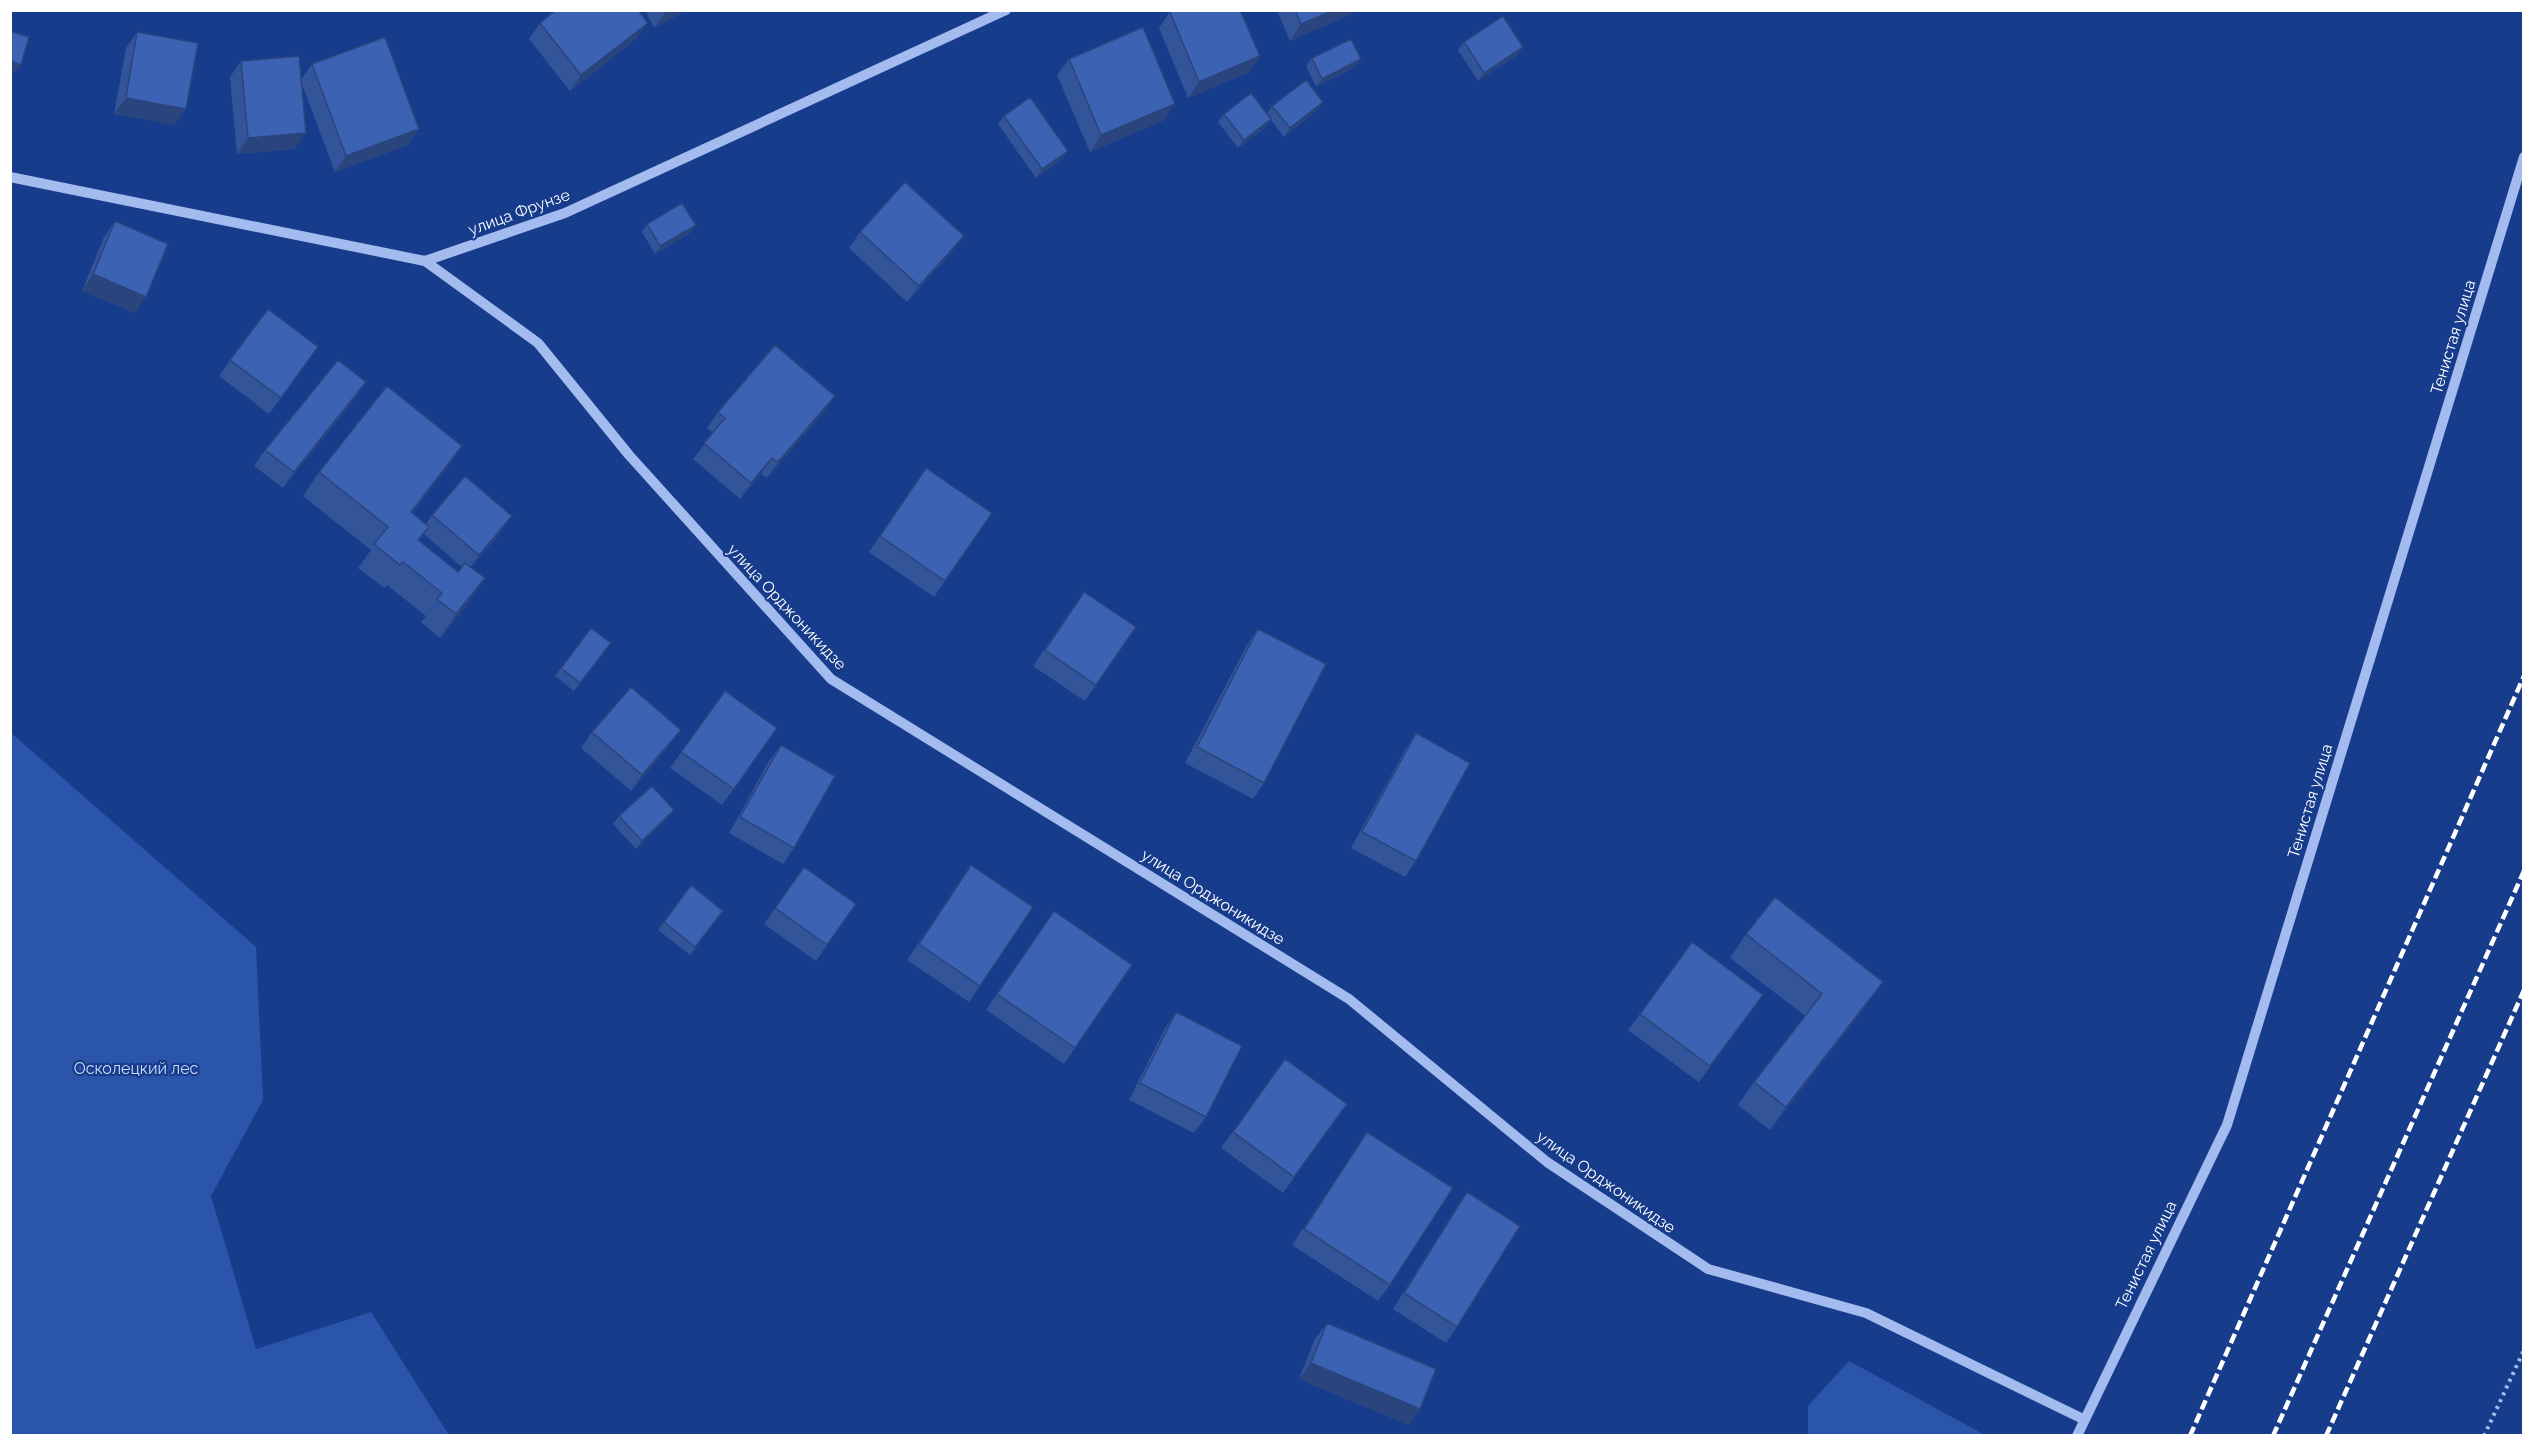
<svg xmlns="http://www.w3.org/2000/svg" width="2534" height="1446" viewBox="0 0 2534 1446" font-family="Raleway,sans-serif">
<style>
.green{fill:#2b54ab}
.lines{fill:none;stroke-linecap:round;stroke-linejoin:round}
.path{stroke:#a3bbee;stroke-width:4;stroke-dasharray:3 4.5;stroke-linecap:butt}
.minor{stroke:#a3bbee;stroke-width:10}
.rail{stroke:#fff;stroke-width:4.5;stroke-dasharray:10 4.5;stroke-linecap:butt}
.wall{fill:#34549a;fill-rule:evenodd}
.shaded-wall{fill:#2a457d}
.building{fill:#3c62b3;stroke:#2a457d;stroke-width:1.5}
.labels{text-anchor:middle;dominant-baseline:central;stroke-width:4.5;stroke-linejoin:round;paint-order:stroke}
.street-label{font-size:16px;fill:#fff;stroke:#183c8c}
.park-label{font-size:16px;fill:#c9d9fa;stroke:#183c8c}
</style>
<rect width="100%" height="100%" fill="#183c8c"/>
<path class="green" d="M10 732 256 947 263 1100 211 1196 256 1349 371 1312 449 1435H11Z
M1849 1361 1985 1435H1808V1406Z"/>
<g class="lines">
<path class="path" d="M2484 1436 2524 1350"/>
<path class="minor" d="M10 177 425 261 565 213 1006 10
M425 261 538 343 629 455 831 679 1349 999 1547 1162 1708 1269 1866 1313 2083 1419
M2077 1436 2227 1125 2524 157"/>
<path class="rail" d="M2190 1436 2524 676
M2273 1436 2524 871
M2326 1436 2524 990"/>
</g>
<path class="wall" d="M645 10H687L654 28Z
M1277 10H1360L1290 41Z
M1170 12 1260 56 1249 72 1188 98 1159 28Z
M540 23 636 39 570 91 529 39Z
M137 32 175 125 114 114 126 48Z
M1464 42 1523 47 1517 55 1478 81 1458 50Z
M1312 58 1361 59 1355 67 1316 87 1306 66Z
M1069 59 1164 120 1090 152 1057 75Z
M241 61 301 80 312 64 419 129 408 145 335 172 301 82 295 149 237 154 230 77Z
M1323 102 1317 110 1284 137 1271 120 1265 128 1238 148 1218 122 1224 114H1267L1272 106Z
M1004 116 1062 159 1036 178 998 124Z
M115 221 135 313 82 291 104 237Z
M647 224 696 225 690 233 655 254 642 232Z
M860 232 952 252 907 302 849 248Z
M230 360 307 363 269 414 219 376Z
M355 399 283 488 254 466 265 450Z
M718 412H824L767 478 761 474 740 499 693 459 713 433 707 428Z
M462 446 446 469 412 513 426 524 432 515 501 532 471 567 469 602 440 638 421 622 426 616 387 585 384 588 358 568 371 550 303 496 319 472ZM424 534 462 567 458 572 419 540Z
M926 468 992 513 934 597 869 552Z
M1084 592 1136 627 1085 701 1033 666Z
M1258 629 1264 783 1253 799 1185 763 1247 645Z
M611 643 574 691 555 676 561 668Z
M725 691 777 728 722 805 670 768Z
M592 732 669 746 631 791 581 748Z
M1416 733V861L1405 877 1351 848 1405 750Z
M781 745 794 848 783 864 729 833 769 761Z
M619 816 668 818 636 849 613 824Z
M971 865 980 986 969 1002 907 960Z
M804 867 856 904 816 961 764 924Z
M723 911 690 955 658 930 664 922Z
M1054 911 1132 965 1064 1064 986 1010Z
M1746 934 1883 982 1866 1006 1770 1130 1738 1105 1754 1082 1805 1016 1730 958Z
M1763 995 1699 1082 1628 1030 1640 1014Z
M1176 1012 1206 1117 1194 1133 1129 1100 1165 1028Z
M1285 1059 1347 1104 1283 1193 1221 1148Z
M1367 1132 1390 1285 1378 1301 1292 1245Z
M1467 1192 1457 1327 1446 1343 1393 1309 1456 1208Z
M1327 1323 1420 1409 1409 1425 1299 1379 1315 1339Z"/>
<path class="shaded-wall" d="M668 10H687L654 28 666 12Z
M1334 10H1360L1290 41 1301 24Z
M648 23 636 39 570 91 581 75Z
M1523 47 1517 55 1478 81 1484 73Z
M1260 56 1249 72 1188 98 1199 82Z
M1361 59 1355 67 1316 87 1322 79Z
M10 61 21 65 15 73 10 71Z
M126 98 186 109 175 125 114 114Z
M1323 102 1317 110 1284 137 1290 128Z
M1175 104 1164 120 1090 152 1101 135Z
M1271 119 1265 128 1238 148 1244 140Z
M419 129 408 145 335 172 346 156Z
M306 133 295 149 237 154 248 138Z
M1068 151 1062 159 1036 178 1042 169Z
M696 225 690 233 655 254 660 246Z
M964 236 952 252 907 302 919 286Z
M93 274 146 297 135 313 82 291Z
M366 382 355 399 283 488 294 472Z
M835 396 824 412 767 478 778 462Z
M462 446 446 469 394 535 411 512Z
M772 458 761 474 740 499 751 483Z
M512 516 501 532 467 571 479 555Z
M485 578 469 602 440 638 456 614Z
M681 730 669 746 631 791 642 775Z
M674 810 668 818 636 849 642 841Z
M1883 982 1866 1006 1770 1130 1786 1107Z
M1311 1363 1420 1409 1409 1425 1299 1379Z"/>
<path class="building" d="M556 10H638L648 23 581 75 540 23Z
M1174 10H1240L1260 56 1199 82 1170 12Z
M1295 10H1334L1301 24Z
M1503 16 1523 47 1484 73 1464 42Z
M1143 27 1175 104 1101 135 1069 59Z
M10 31 29 37 21 65 10 61Z
M137 32 198 43 186 109 126 98Z
M385 37 419 129 346 156 312 64Z
M1351 39 1361 59 1322 79 1312 58Z
M299 56 306 133 248 138 241 61Z
M1306 80 1323 102 1290 128 1272 106Z
M1251 93 1271 119 1244 140 1224 114Z
M1030 97 1068 151 1042 169 1004 116Z
M905 182 964 236 919 286 860 232Z
M682 203 696 225 660 246 647 224Z
M115 221 168 244 146 297 93 274Z
M268 309 318 347 281 398 230 360Z
M775 345 835 396 778 462 772 458 751 483 704 443 725 418 718 412Z
M338 360 366 382 294 472 265 450Z
M387 386 462 446 411 512 429 527 418 540 458 572 465 563 485 578 456 614 437 599 442 593 403 562 400 565 374 544 388 527 319 472Z
M926 468 992 513 945 581 880 536Z
M465 476 512 516 479 555 432 515Z
M1084 592 1136 627 1096 685 1045 650Z
M591 628 611 643 580 683 561 668Z
M1258 629 1326 664 1264 783 1197 747Z
M631 687 681 730 642 775 592 732Z
M725 691 777 728 734 789 681 752Z
M1416 733 1470 763 1416 861 1362 832Z
M781 745 835 776 794 848 740 817Z
M652 786 674 810 642 841 619 816Z
M971 865 1033 907 980 986 919 944Z
M804 867 856 904 827 945 775 908Z
M691 885 723 911 695 947 664 922Z
M1775 897 1883 982 1786 1107 1754 1082 1822 994 1746 934Z
M1054 911 1132 965 1075 1048 997 994Z
M1692 942 1763 995 1710 1066 1640 1014Z
M1176 1012 1242 1046 1206 1117 1140 1083Z
M1285 1059 1347 1104 1294 1177 1233 1132Z
M1367 1132 1453 1188 1390 1285 1304 1229Z
M1467 1192 1520 1226 1457 1327 1404 1293Z
M1327 1323 1436 1369 1420 1409 1311 1363Z"/>
<g class="labels">
<g class="street-label">
<text transform="translate(519 212) rotate(-20)">улица Фрунзе</text>
<text transform="translate(2453 337) rotate(-73)">Тенистая улица</text>
<text transform="translate(787 607) rotate(47)">улица Орджоникидзе</text>
<text transform="translate(2310 801) rotate(-73)">Тенистая улица</text>
<text transform="translate(1213 897) rotate(32)">улица Орджоникидзе</text>
<text transform="translate(1606 1182) rotate(35)">улица Орджоникидзе</text>
<text transform="translate(2146 1255) rotate(-64)">Тенистая улица</text>
</g>
<g class="park-label">
<text x="136" y="1068">Осколецкий лес</text>
</g>
</g>
<rect width="2534" height="1446" fill="none" stroke="#ffffff" stroke-width="24"/>
</svg>
